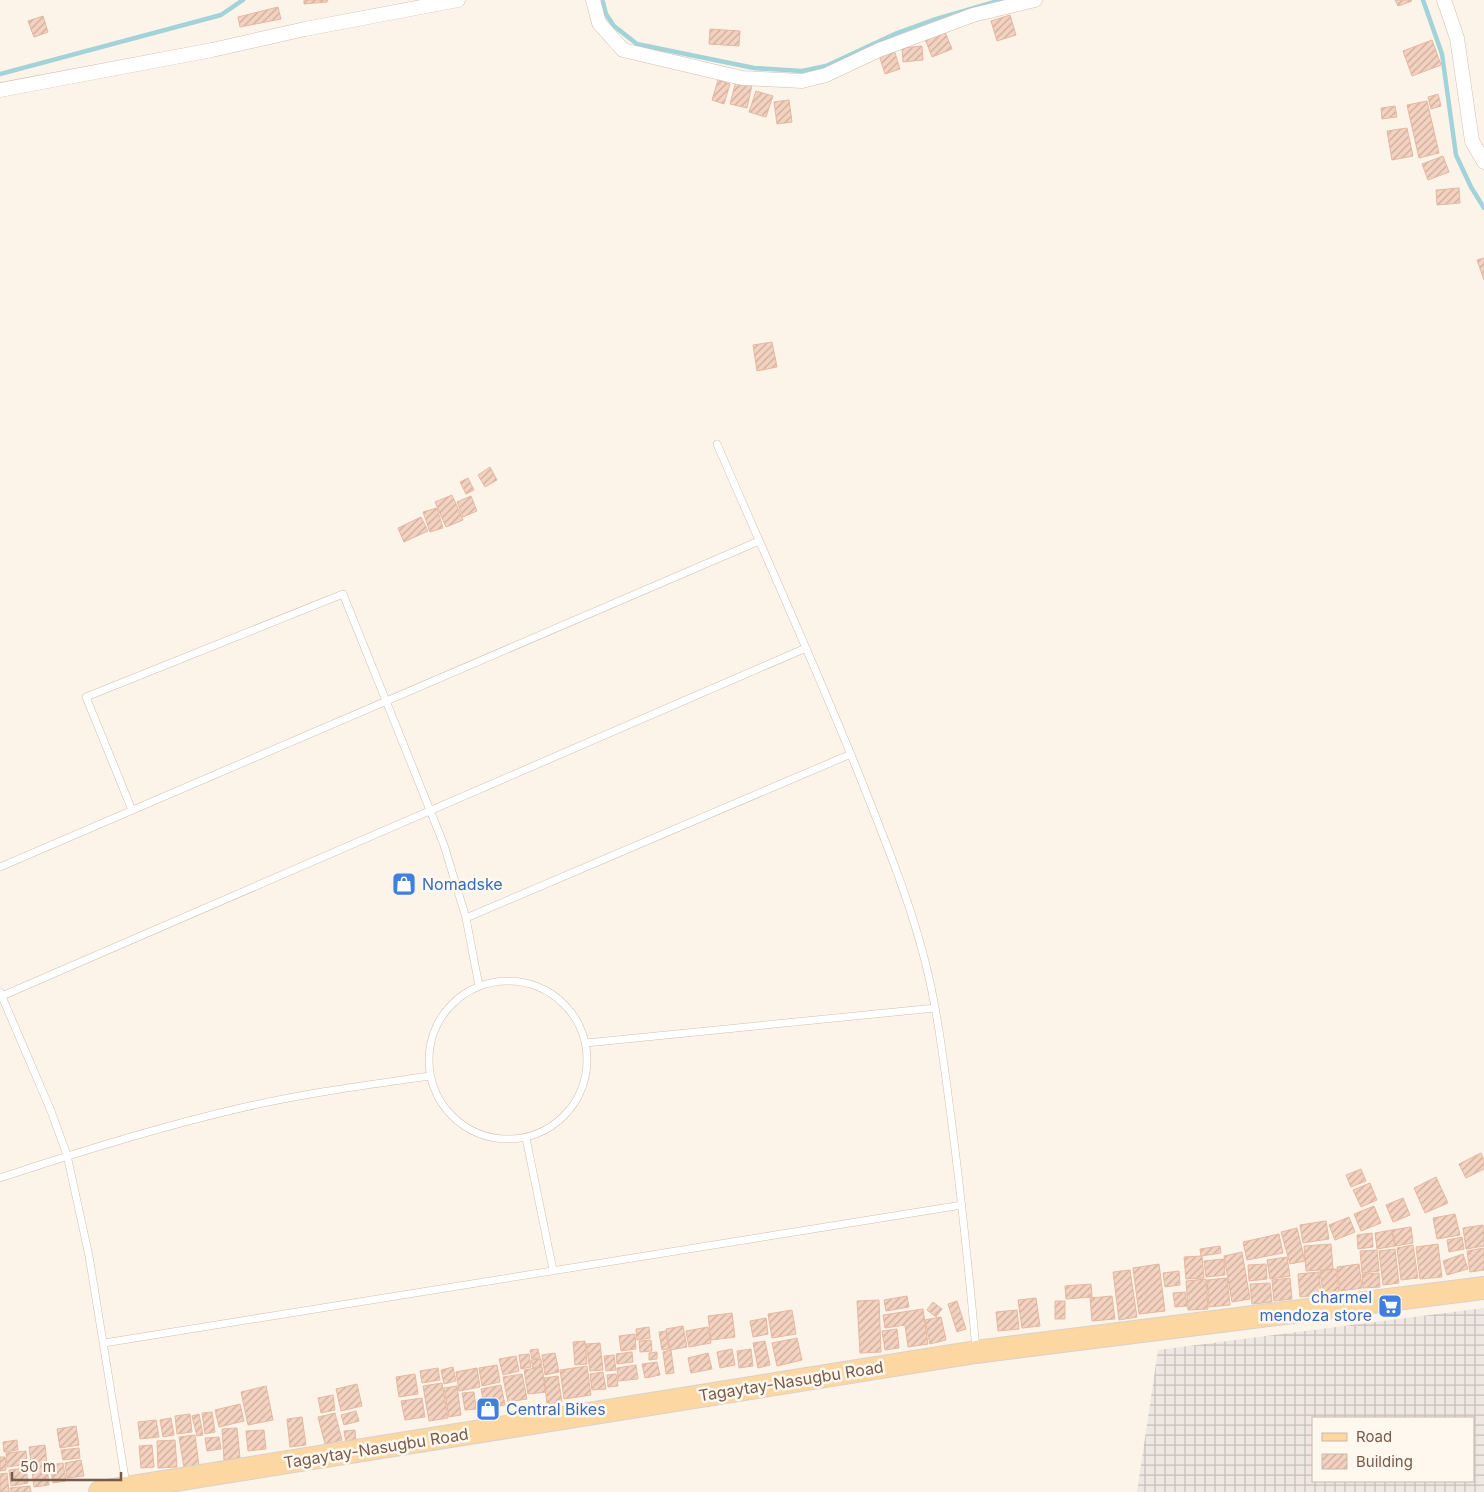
<svg xmlns="http://www.w3.org/2000/svg" width="1484" height="1492" viewBox="0 0 1484 1492" font-family="Inter,sans-serif">
<style>
.industrial{fill:url(#industrial-grid);fill-rule:evenodd}
.lines{fill:none;stroke-linecap:round;stroke-linejoin:round}
.stream{stroke:#a2d3d9;stroke-width:4.5}
.building{fill:url(#building-hatch);stroke:#e6b8a0}
.service-casing{stroke:#d2beb0;stroke-width:8}
.minor-casing{stroke:#d2beb0;stroke-width:15}
.primary-casing{stroke:#d9d1cd;stroke-width:24}
.service{stroke:#fff;stroke-width:7}
.minor{stroke:#fff;stroke-width:14}
.primary{stroke:#fcd7a1;stroke-width:22}
.labels{text-anchor:middle;dominant-baseline:central;stroke-width:5;stroke-linejoin:round;paint-order:stroke}
.shop-label{font-size:16px;fill:#366cbe;stroke:#fff8ef;text-anchor:start}
.street-label{font-size:16px;fill:#785a4b;stroke:#fff8ef}
</style>
<defs>
<pattern id="industrial-grid" width="8" height="8" patternUnits="userSpaceOnUse" patternTransform="scale(1.25)"><rect width="8" height="8" fill="#eee7e2"/><path d="M0 4h8M4 0v8" fill="none" stroke="#c6beb9"/></pattern>
<pattern id="building-hatch" width="6" height="6" patternUnits="userSpaceOnUse" patternTransform="scale(1.25)"><rect width="6" height="6" fill="#f3d2c0"/><path d="M-1 1l2-2M0 6l6-6M5 7l2-2" fill="none" stroke="#caad9e"/></pattern>
</defs>
<rect width="100%" height="100%" fill="#fdf4e9"/>
<path class="industrial" d="M1484 1308V1492H1137L1158 1350ZM1313 1418H1473V1481H1313Z"/>
<g class="lines">
<path class="stream" d="M1423 0 1442 54 1456 155 1471 187 1484 208
M603 2 606 14 614 26 637 44 754 68 802 71 826 66 897 33 933 20 1001 0
M0 74 221 15 243 0"/>
</g>
<path class="building" d="M304 0H328L327 2 304 4Z
M1395 0H1411L1412 1 1398 6Z
M278 7 281 19 240 27 238 17Z
M1010 15 1016 35 997 41 991 21Z
M43 16 48 32 34 37 28 21Z
M710 29 740 31 739 46 709 44Z
M945 32 952 49 932 57 925 39Z
M1432 40 1441 65 1412 76 1403 51Z
M922 46 923 60 903 62 902 48Z
M894 50 900 69 885 74 879 55Z
M718 80 730 84 724 104 712 100Z
M736 81 752 85 747 108 730 104Z
M756 91 773 96 766 117 749 112Z
M1438 94 1441 106 1431 109 1428 97Z
M789 100 792 122 777 124 774 102Z
M1427 101 1439 153 1419 158 1407 105Z
M1395 106 1397 117 1382 119 1381 108Z
M1407 128 1413 156 1392 160 1387 131Z
M1443 156 1449 172 1428 180 1422 164Z
M1459 188 1460 203 1437 205 1436 190Z
M1484 258V280L1477 260Z
M772 342 777 367 757 371 753 345Z
M490 467 497 480 485 487 478 475Z
M468 478 474 490 466 494 460 482Z
M452 495 463 520 446 527 435 502Z
M471 496 477 511 463 517 457 502Z
M437 508 443 528 430 532 423 512Z
M421 517 428 531 404 542 398 528Z
M1481 1153 1484 1160V1169L1466 1178 1459 1164Z
M1361 1169 1366 1181 1351 1187 1346 1175Z
M1436 1177 1448 1203 1425 1213 1414 1188Z
M1370 1183 1377 1200 1361 1207 1353 1190Z
M1403 1198 1410 1215 1393 1222 1386 1205Z
M1374 1206 1381 1223 1361 1231 1354 1214Z
M1455 1214 1460 1235 1437 1239 1433 1218Z
M1349 1217 1355 1232 1335 1240 1329 1225Z
M1326 1221 1329 1239 1303 1243 1300 1225Z
M1483 1225 1484 1246 1466 1249 1463 1228Z
M1411 1227 1413 1243 1395 1246 1392 1230Z
M1297 1228 1305 1261 1290 1264 1281 1232Z
M1392 1230 1395 1246 1377 1249 1375 1233Z
M1372 1233 1373 1247 1358 1249 1357 1235Z
M1279 1234 1283 1253 1247 1260 1243 1242Z
M1462 1237 1464 1249 1449 1252 1447 1240Z
M1331 1244 1333 1269 1306 1271 1304 1246Z
M1438 1244 1442 1277 1420 1279 1416 1247Z
M1413 1245 1418 1278 1401 1280 1397 1248Z
M1220 1246 1221 1253 1201 1256 1200 1249Z
M1484 1248V1270L1470 1272 1467 1251Z
M1395 1249 1399 1283 1383 1285 1379 1251Z
M1377 1250 1379 1271 1362 1273 1360 1251Z
M1242 1252 1250 1299 1232 1302 1224 1256Z
M1463 1254 1468 1269 1447 1275 1443 1261Z
M1202 1256 1204 1278 1186 1279 1184 1257Z
M1287 1257 1290 1276 1270 1279 1267 1260Z
M1224 1259 1225 1275 1206 1277 1204 1261Z
M1159 1264 1165 1311 1139 1314 1133 1268Z
M1266 1264 1267 1279 1249 1281 1248 1265Z
M1359 1264 1362 1288 1340 1291 1337 1267Z
M1336 1269 1339 1292 1323 1294 1320 1271Z
M1130 1270 1137 1317 1119 1320 1113 1272Z
M1179 1271 1180 1285 1165 1287 1163 1273Z
M1319 1272 1321 1295 1300 1297 1298 1274Z
M1379 1273 1380 1287 1363 1288 1362 1274Z
M1227 1278 1230 1305 1209 1307 1207 1280Z
M1290 1278 1292 1299 1274 1301 1272 1280Z
M1206 1279 1208 1309 1188 1310 1186 1281Z
M1270 1283 1272 1302 1252 1304 1250 1284Z
M1091 1284 1092 1297 1066 1299 1065 1286Z
M1185 1292 1187 1306 1175 1307 1173 1293Z
M907 1296 909 1307 886 1311 884 1300Z
M1112 1296 1115 1319 1092 1321 1090 1298Z
M1036 1298 1040 1326 1022 1328 1018 1300Z
M879 1300 881 1352 860 1353 857 1301Z
M957 1301 966 1329 957 1332 948 1304Z
M1055 1301H1065V1319H1055Z
M933 1302 942 1309 936 1317 927 1310Z
M923 1309 928 1344 908 1347 905 1325 885 1328 883 1315Z
M792 1310 796 1334 772 1338 768 1314Z
M1017 1310 1019 1329 998 1331 996 1312Z
M732 1313 735 1337 711 1340 708 1316Z
M941 1317 946 1340 930 1344 925 1320Z
M766 1318 768 1334 753 1337 750 1321Z
M683 1326 687 1347 670 1350 666 1329Z
M649 1327 650 1338 637 1340 636 1329Z
M708 1327 711 1343 689 1347 686 1331Z
M897 1329 899 1348 885 1350 882 1331Z
M666 1331 669 1349 662 1350 659 1332Z
M635 1334 636 1349 621 1351 619 1336Z
M797 1338 802 1360 777 1366 772 1343Z
M651 1340 652 1351 640 1352 639 1341Z
M585 1341 587 1364 575 1365 573 1342Z
M765 1341 770 1365 758 1368 753 1343Z
M600 1343 603 1370 590 1371 586 1344Z
M538 1349 540 1358 532 1359 530 1350Z
M732 1349 735 1365 720 1368 717 1352Z
M751 1349 753 1366 739 1368 737 1351Z
M671 1350 674 1373 666 1374 663 1352Z
M632 1352 633 1362 617 1364 616 1354Z
M657 1352V1359L649 1360V1353Z
M555 1353 559 1372 545 1375 542 1355Z
M708 1353 712 1369 691 1373 688 1358Z
M529 1354 531 1367 521 1369 519 1355Z
M614 1355 616 1370 606 1371 604 1356Z
M516 1356 519 1371 503 1375 499 1359Z
M541 1359 542 1366 533 1368 531 1360Z
M657 1362 660 1375 645 1378 642 1364Z
M497 1365 500 1382 482 1386 479 1368Z
M636 1365 638 1379 618 1381 617 1368Z
M587 1366 591 1395 564 1399 560 1370Z
M453 1367 456 1381 444 1384 441 1370Z
M542 1367 546 1392 528 1394 524 1370Z
M438 1368 440 1380 422 1383 420 1371Z
M477 1368 480 1387 459 1391 456 1372Z
M603 1372 606 1389 592 1390 590 1374Z
M415 1374 418 1394 399 1397 396 1377Z
M522 1374 527 1399 508 1402 503 1377Z
M616 1374 618 1386 608 1387 607 1375Z
M558 1376 562 1402 547 1404 544 1378Z
M442 1383 448 1418 429 1421 423 1386Z
M357 1384 362 1406 341 1411 336 1389Z
M501 1385 505 1405 485 1409 481 1389Z
M266 1386 273 1420 248 1425 241 1392Z
M457 1386 461 1415 449 1417 444 1388Z
M474 1392 476 1409 465 1410 462 1393Z
M333 1395 335 1410 321 1413 318 1398Z
M422 1398 425 1417 405 1420 401 1401Z
M240 1404 244 1421 219 1427 215 1410Z
M356 1411 359 1421 344 1425 341 1415Z
M212 1412 215 1432 205 1434 202 1413Z
M335 1413 342 1440 325 1444 318 1417Z
M190 1414 192 1432 177 1434 175 1416Z
M199 1414 203 1435 197 1436 192 1416Z
M302 1417 306 1445 290 1447 287 1419Z
M171 1418 174 1435 163 1437 160 1420Z
M156 1420 159 1437 140 1439 138 1422Z
M76 1426 79 1445 60 1448 57 1429Z
M237 1428 240 1458 224 1460 222 1429Z
M264 1430 266 1449 248 1451 246 1431Z
M355 1430 356 1442 346 1443 344 1431Z
M195 1435 199 1466 184 1468 179 1437Z
M219 1437 221 1449 207 1451 205 1438Z
M17 1440 18 1450 4 1452 3 1442Z
M175 1440 177 1467 158 1468 157 1441Z
M45 1445 49 1485 34 1487 29 1447Z
M152 1445 154 1467 141 1468 139 1446Z
M79 1448 80 1458 63 1460 61 1450Z
M26 1451 27 1464 7 1467 6 1453Z
M0 1457H5L6 1470 0 1471Z
M81 1460 84 1476 67 1478 65 1463Z
M63 1463 66 1481 53 1483 50 1465Z
M26 1468 28 1483 11 1486 9 1470Z
M7 1473 9 1492H0V1474Z
M30 1486 31 1492H11L10 1488Z"/>
<g class="lines">
<g class="service-casing">
<path id="service" d="M717 444C765 555 815 665 860 777 884 838 909 898 925 961 938 1012 944 1065 951 1117 961 1194 969 1272 976 1349
M132 810 86 697 343 594 444 845 466 918 479 986
M0 867 759 541
M466 918 851 754
M429 1060a79 79 0 1 1 158 0a79 79 0 1 1-158 0Z
M0 992 51 1111 67 1155 89 1256 126 1484
M2 996 806 648
M586 1043 935 1008
M526 1138 553 1270
M0 1178C81 1151 162 1126 245 1107 306 1093 367 1085 429 1076
M104 1343 962 1205"/>
</g>
<g class="minor-casing">
<path id="minor" d="M593 0 599 23 623 50 742 78 802 81 826 75 879 50 973 15 1035 0
M1444 0 1457 38 1472 141 1484 162
M0 90 212 50 305 29 458 0"/>
</g>
<g class="primary-casing">
<path id="primary" d="M100 1492 976 1352 1484 1288"/>
</g>
<use href="#service" class="service"/>
<use href="#minor" class="minor"/>
<use href="#primary" class="primary"/>
</g>
<defs>
<g id="shop-square" transform="scale(1.25)"><rect x="-9" y="-9" width="18" height="18" rx="4" fill="#3f7fe0" stroke="#fff8ef"/><path d="M-5-2.5h2.3a2.7 3.5 0 0 1 5.4 0H5L5.5 6h-11ZM-1.5-2.5h3a1.5 2.3 0 0 0-3 0Z" fill="#fff"/></g>
<g id="supermarket-square" transform="scale(1.25)"><rect x="-9" y="-9" width="18" height="18" rx="4" fill="#3f7fe0" stroke="#fff8ef"/><path d="M-6-5.5h2.5l.6 2H6L4.5 2H-2.5L-4.4-4H-6ZM-1.5 3.2a1.3 1.3 0 1 0 .1 0ZM3 3.2a1.3 1.3 0 1 0 .1 0Z" fill="#fff"/></g>
</defs>
<g fill-rule="evenodd">
<use href="#shop-square" x="404" y="884"/>
<use href="#supermarket-square" x="1390" y="1306"/>
<use href="#shop-square" x="488" y="1409"/>
</g>
<g class="labels">
<g class="shop-label">
<text x="422" y="884">Nomadske</text>
<text x="1372" y="1297" text-anchor="end">charmel<tspan x="1372" dy="18">mendoza store</tspan></text>
<text x="506" y="1409">Central Bikes</text>
</g>
<g class="street-label">
<text transform="translate(791 1381) rotate(-9)">Tagaytay-Nasugbu Road</text>
<text transform="translate(376 1448) rotate(-9)">Tagaytay-Nasugbu Road</text>
</g>
</g>
<rect x="1312" y="1417" width="162" height="65" fill="#fff8ef" stroke="#c9b9ad"/>
<rect x="1322" y="1433" width="25" height="8" fill="#fcd7a1" stroke="#c9b9ad"/>
<text x="1356" y="1442" font-size="15" fill="#785a4b">Road</text>
<rect x="1322" y="1454" width="25" height="15" fill="url(#building-hatch)" stroke="#c9b9ad"/>
<text x="1356" y="1467" font-size="15" fill="#785a4b">Building</text>
<path d="M12 1472v8h109v-8" fill="none" stroke="#785a4b" stroke-width="2.5"/>
<text x="20" y="1472" font-size="15" fill="#785a4b" stroke="#fff8ef" stroke-width="4" paint-order="stroke">50 m</text>
</svg>
